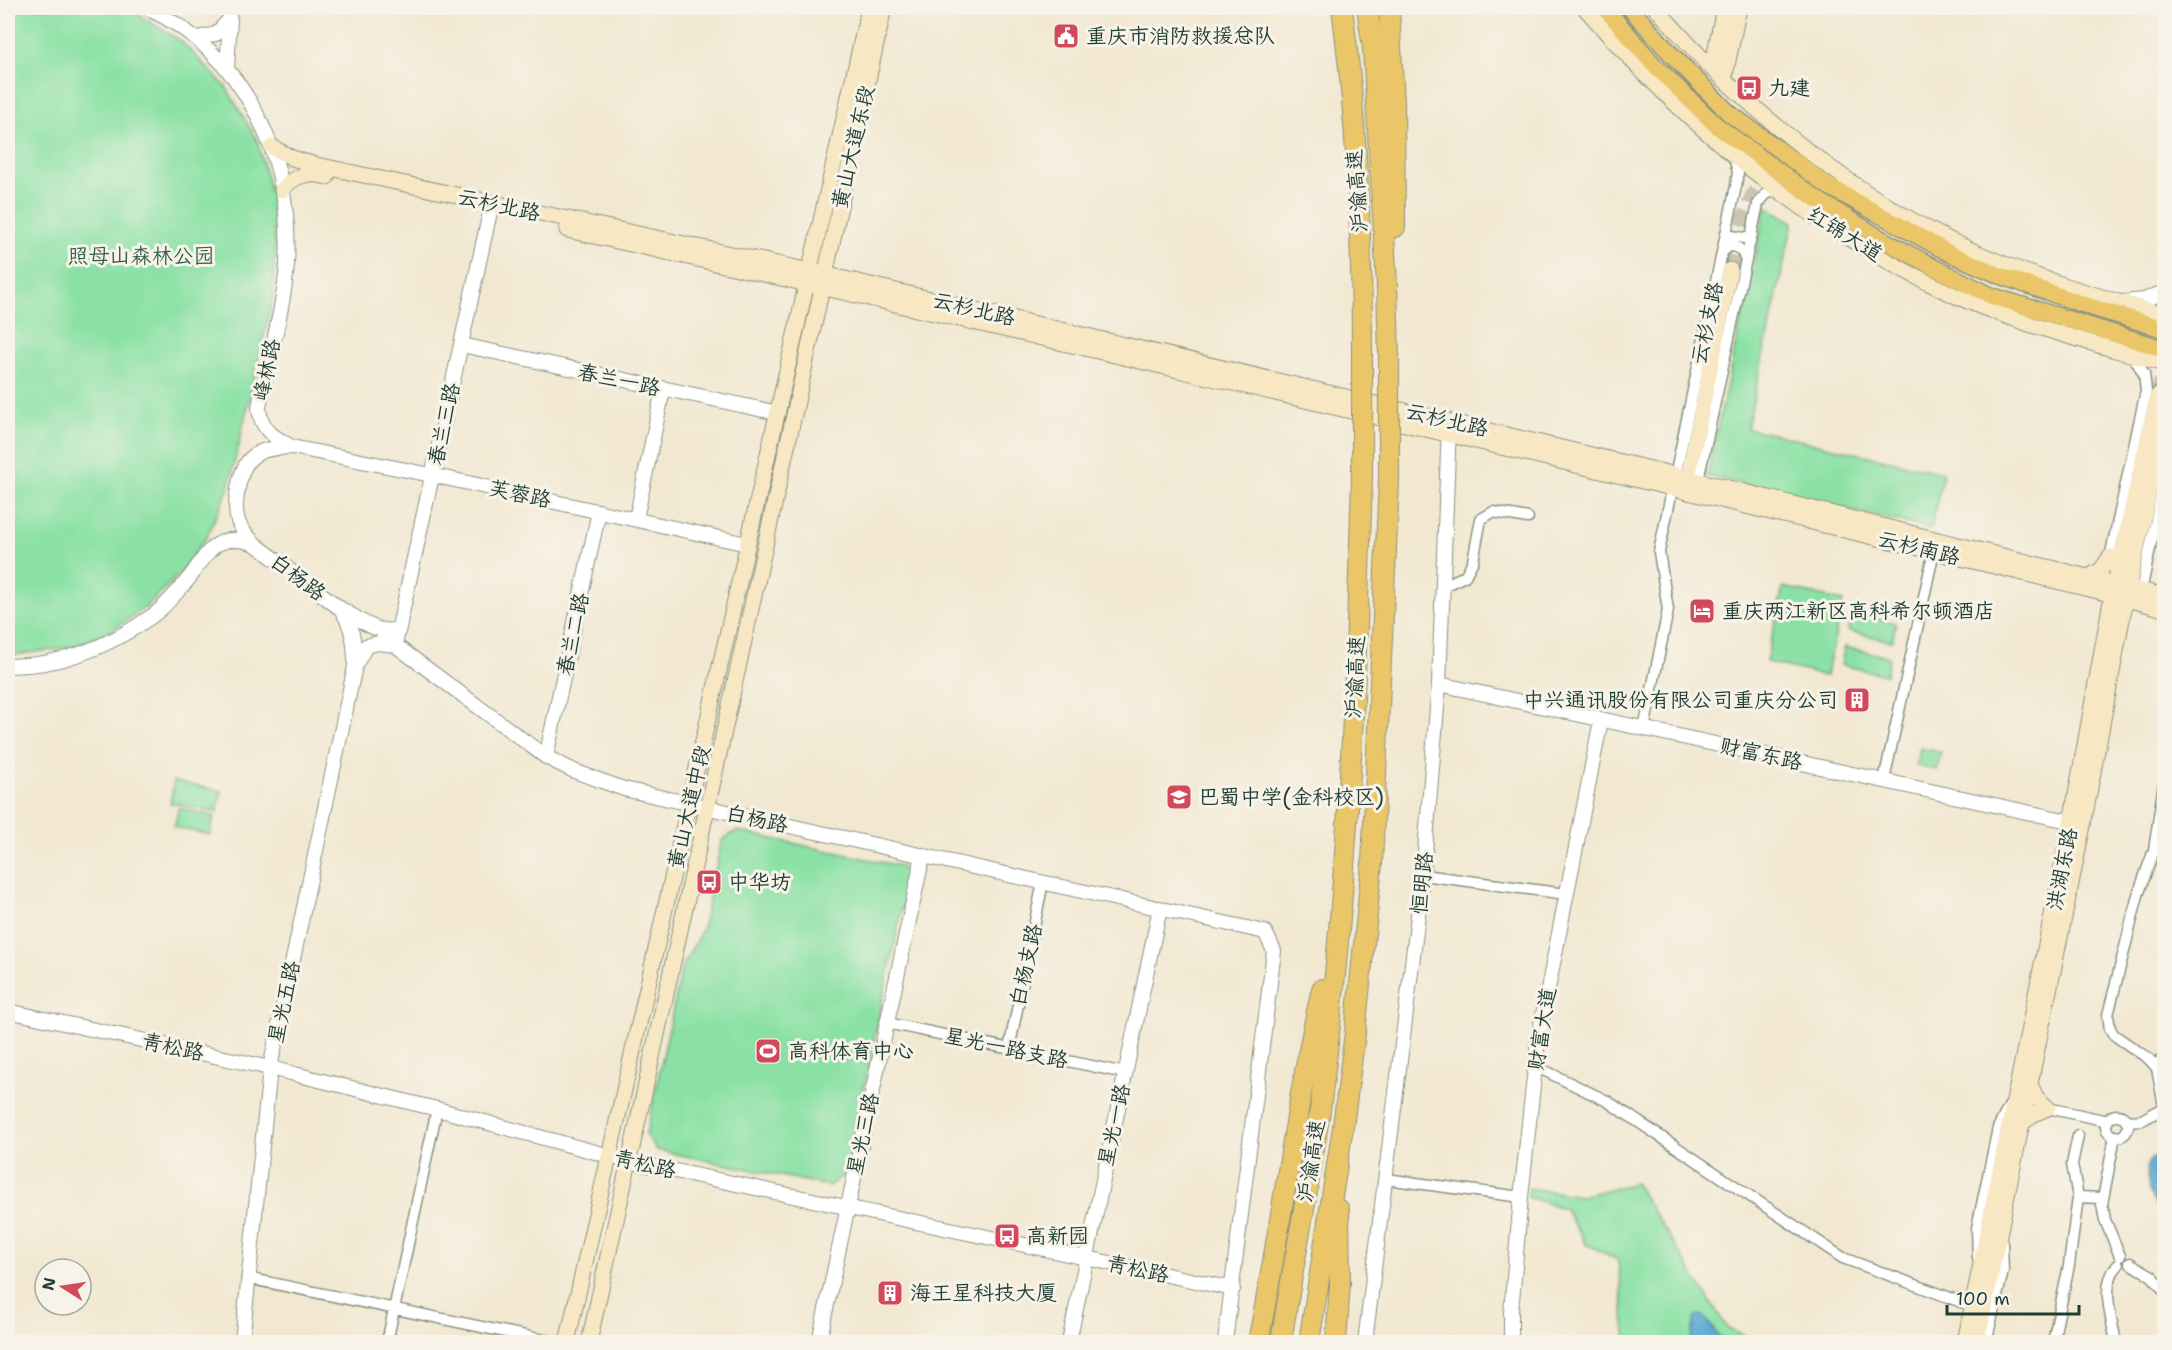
<svg xmlns="http://www.w3.org/2000/svg" width="2172" height="1350" viewBox="0 0 2172 1350" font-family="'Shantell Sans','LXGW WenKai TC',sans-serif">
<style>
.green{fill:#8be1a5;stroke:#558f6c;stroke-width:1.5}
.water{fill:#59a6d2;stroke:#3c7283;stroke-width:1.5}
.lines{fill:none;stroke-linecap:round;stroke-linejoin:round}
.secondary-tunnel{stroke:#c8c6b2;stroke-width:15;stroke-dasharray:15 8;stroke-linecap:butt}
.minor-casing{stroke:#889282;stroke-width:13}
.tertiary-casing{stroke:#889282;stroke-width:16}
.secondary-casing{stroke:#889282;stroke-width:17}
.trunk-casing{stroke:#889282;stroke-width:19}
.motorway-casing{stroke:#889282;stroke-width:22}
.minor{stroke:#fff;stroke-width:10}
.tertiary{stroke:#fff;stroke-width:14}
.secondary{stroke:#f7e8c3;stroke-width:15}
.trunk{stroke:#ebc669;stroke-width:16}
.motorway{stroke:#ebc669;stroke-width:20}
.motorway-bridge-casing{stroke:#889282;stroke-width:22;stroke-linecap:butt}
.motorway-bridge{stroke:#ebc669;stroke-width:20}
.labels{text-anchor:middle;dominant-baseline:central;stroke-width:6;stroke-linejoin:round;paint-order:stroke}
.poi-label{font-size:21px;fill:#1f3d34;stroke:#f7f3e8;text-anchor:start}
.street-label{font-size:21px;fill:#1f3d34;stroke:#f7f3e8}
.park-label{font-size:21px;fill:#355e4b;stroke:#f7f3e8}
</style>
<rect width="100%" height="100%" fill="#f7f3e8"/>
<filter id="ink" filterUnits="userSpaceOnUse"><feTurbulence type="fractalNoise" baseFrequency=".0167" numOctaves="2"/><feDisplacementMap in="SourceGraphic" scale="12" xChannelSelector="R" yChannelSelector="G"/><feConvolveMatrix kernelMatrix="1 2 1 2 8 2 1 2 1" color-interpolation-filters="sRGB"/></filter>
<filter id="wash" filterUnits="userSpaceOnUse"><feTurbulence type="fractalNoise" baseFrequency=".008" numOctaves="4" result="noise"/><feDisplacementMap in="SourceGraphic" scale="24" xChannelSelector="R" yChannelSelector="G"/><feGaussianBlur stdDeviation="1.35" result="paint"/><feColorMatrix in="noise" values="0 0 0 0 0 0 0 0 0 0 0 0 0 0 0 0 0 1.4 0 .05"/><feComposite in="paint" operator="in"/></filter>
<g filter="url(#wash)">
<rect width="100%" height="100%" fill="#f2e8d1"/>
<path class="green" d="M8 8H127L181 41 226 87 257 140 271 195 275 246 273 298 228 490 207 536 181 572 146 607 112 630 73 647 8 656Z
M1766 206 1793 222 1747 428 1943 473 1931 529 1707 476Z
M1783 587 1843 601 1826 676 1766 662Z
M1852 613 1896 623 1892 641 1848 631Z
M1845 647 1889 657 1886 675 1841 665Z
M1920 748 1941 752 1937 770 1916 766Z
M174 781 222 791 217 812 170 803Z
M179 808 214 816 210 835 174 827Z
M736 831 900 866 909 877 845 1175 829 1186 657 1150 646 1135 682 967 702 930 722 840Z
M1635 1183 1728 1329 1760 1342H1629L1626 1333 1618 1260 1586 1244 1565 1209 1528 1197 1529 1188 1581 1196Z"/>
<path class="water" d="M2154 1157 2164 1158V1215L2155 1205 2149 1191 2146 1168 2149 1161Z
M1702 1315C1712 1324 1715 1334 1725 1342H1691L1695 1316Z"/>
</g>
<g filter="url(#ink)">
<g class="lines">
<path class="secondary-tunnel" d="M1730 270C1737 241 1745 190 1772 174 1781 169 1794 166 1803 163H1809
M2158 395 2164 370"/>
<g class="minor-casing">
<path id="minor" d="M1726 235 1744 238 1752 235
M1722 252 1729 246C1739 246 1742 250 1746 260
M1697 485 1758 204 1766 194 1778 190
M2109 562 2146 391 2144 374 2132 354
M1443 586 1465 576 1473 561 1481 519 1493 512 1528 518
M2140 596 2164 482
M1644 729 1668 610 1659 552 1736 186 1738 172 1734 157
M1884 780 1934 551
M1423 875 1566 894
M887 1023 1125 1073
M1009 1049 1043 882
M2164 1055 2157 1068 2164 1106
M1535 1066 1607 1101 1843 1258 1972 1306
M2157 1068 2149 1059 2114 1035 2110 1029 2108 1015 2138 895 2154 850 2164 783
M2048 1108 2108 1121
M2106 1126a11 11 0 1 1 22 0a11 11 0 1 1-22 0Z
M2127 1121 2142 1120 2164 1108
M2115 1136 2102 1204 2105 1220 2120 1256
M1386 1179 1521 1197
M2078 1197 2102 1198
M1978 1258 1977 1228 1998 1128 2010 1105
M2130 1263 2152 1276 2164 1290
M247 1278 554 1342
M387 1342 437 1109
M1986 1342 2003 1271 2002 1243
M2053 1342 2069 1265 2078 1197 2072 1164 2078 1136
M2116 1342C2112 1319 2099 1285 2118 1265"/>
</g>
<g class="tertiary-casing">
<path id="tertiary" d="M147 8C246 54 293 158 287 264 284 308 268 362 259 407 260 429 273 437 292 447L436 476 747 544
M197 38 216 34 230 19 227 68
M2124 302 2144 300 2164 292
M462 345 778 413
M292 447C280 448 265 448 255 455 239 464 233 505 238 521 241 531 249 537 255 544L341 609C353 627 355 644 355 666L366 646 378 643 395 645 546 757 574 771 624 789 1265 932 1274 951 1225 1342
M636 519 663 390
M343 610C359 619 380 637 399 628
M395 645 492 203
M8 666C60 666 109 647 152 616 164 608 174 595 184 584 196 572 205 550 220 543 231 537 244 540 255 544
M1439 684 2082 824
M546 757 599 511
M8 1011 270 1068 437 1109 628 1161 1233 1289
M242 1342 270 1068 355 666
M819 1342 923 855
M1069 1342 1160 908
M1365 1342 1423 875 1439 684 1449 426
M1511 1342V1312L1521 1197 1538 1040 1601 720"/>
</g>
<g class="secondary-casing">
<path id="secondary" d="M1585 8C1683 124 1804 223 1941 289 2011 323 2090 342 2164 364
M1656 8C1675 29 1694 51 1715 71 1793 146 1887 215 1987 257 2044 281 2105 298 2164 315
M1712 68 1724 8
M1724 80 1739 8
M272 147 292 158 312 164 824 274 1676 475 2164 596
M282 190C295 174 308 172 327 177
M567 230C1080 343 1591 469 2102 592L2164 609
M1686 487 1730 270
M2090 576 2101 570 2110 557
M2022 1124 2032 1115 2048 1108 2036 1097 2030 1084
M567 1342 869 8
M589 1342 884 8
M1965 1342 2071 822 2112 595 2158 395
M1977 1342 2083 825 2126 598 2164 422"/>
</g>
<g class="trunk-casing">
<path id="trunk" d="M1605 8 1654 65 1717 126 1818 200 1880 238 1939 270 1992 296 2164 349
M1630 8 1671 54 1729 113 1828 186 1949 253 2001 276 2094 308 2164 329"/>
</g>
<g class="motorway-casing">
<path id="motorway" d="M1342 8C1357 121 1362 237 1362 352
M1367 8 1373 48 1387 286 1389 357
M1389 8 1394 105 1395 227
M1258 1342C1282 1225 1295 1106 1322 989
M1281 1342C1293 1265 1309 1188 1320 1110 1347 900 1356 688 1362 476
M1309 1342 1343 1127 1355 1033 1372 864 1389 480
M1336 1342 1340 1283 1339 1210"/>
</g>
<use href="#minor" class="minor"/>
<use href="#tertiary" class="tertiary"/>
<use href="#secondary" class="secondary"/>
<use href="#trunk" class="trunk"/>
<use href="#motorway" class="motorway"/>
<g class="motorway-bridge-casing">
<path id="motorway-bridge" d="M1362 352V476
M1389 357V480"/>
</g>
<use href="#motorway-bridge" class="motorway-bridge"/>
</g>
</g>
<defs>
<g id="civic-square" transform="scale(1.35)"><rect x="-9" y="-9" width="18" height="18" rx="4" fill="#d1495b" stroke="#f7f3e8"/><path d="M-.6-6.5H3V-4.5H.6V-3L4-1V1h2V6H-6V1h2V-1L-.6-3ZM-1.2 2.5V6h2.4V2.5Z" fill="#fff"/></g>
<g id="bus-square" transform="scale(1.35)"><rect x="-9" y="-9" width="18" height="18" rx="4" fill="#d1495b" stroke="#f7f3e8"/><path d="M-5-6H5V4H4V6H2V4H-2V6H-4V4H-5ZM-3.5-4V0h7V-4ZM-3.5 1.2v1.5H-2V1.2ZM2 1.2v1.5H3.5V1.2Z" fill="#fff"/></g>
<g id="hotel-square" transform="scale(1.35)"><rect x="-9" y="-9" width="18" height="18" rx="4" fill="#d1495b" stroke="#f7f3e8"/><path d="M-6-4.5h1.5V1H6V5H4.5V3h-9V5H-6ZM-4 0a1.8 1.8 0 1 1 3.6 0ZM.5 0V-2.5h3Q6-2.5 6 0Z" fill="#fff"/></g>
<g id="building-square" transform="scale(1.35)"><rect x="-9" y="-9" width="18" height="18" rx="4" fill="#d1495b" stroke="#f7f3e8"/><path d="M-4-6H4V6H1V3H-1V6H-4ZM-2.5-4.3h1.7v1.8h-1.7ZM.8-4.3h1.7v1.8H.8ZM-2.5-1h1.7V.8h-1.7ZM.8-1h1.7V.8H.8Z" fill="#fff"/></g>
<g id="school-square" transform="scale(1.35)"><rect x="-9" y="-9" width="18" height="18" rx="4" fill="#d1495b" stroke="#f7f3e8"/><path d="M0-5L7-2L0 1L-7-2ZM-4 1L0 2.5L4 1V4Q0 6-4 4Z" fill="#fff"/></g>
<g id="stadium-square" transform="scale(1.35)"><rect x="-9" y="-9" width="18" height="18" rx="4" fill="#d1495b" stroke="#f7f3e8"/><path d="M0-5a6.5 5 0 1 0 0 10a6.5 5 0 1 0 0-10ZM-3.5-1.8h7v3.6h-7Z" fill="#fff"/></g>
</defs>
<g fill-rule="evenodd">
<use href="#civic-square" x="1066" y="36"/>
<use href="#bus-square" x="1749" y="88"/>
<use href="#hotel-square" x="1702" y="611"/>
<use href="#building-square" x="1857" y="700"/>
<use href="#school-square" x="1179" y="797"/>
<use href="#bus-square" x="709" y="882"/>
<use href="#stadium-square" x="768" y="1051"/>
<use href="#bus-square" x="1007" y="1236"/>
<use href="#building-square" x="890" y="1293"/>
</g>
<g class="labels">
<g class="poi-label">
<text x="1086" y="36">重庆市消防救援总队</text>
<text x="1768" y="88">九建</text>
<text x="1722" y="611">重庆两江新区高科希尔顿酒店</text>
<text x="1838" y="700" text-anchor="end">中兴通讯股份有限公司重庆分公司</text>
<text x="1198" y="797">巴蜀中学(金科校区)</text>
<text x="728" y="882">中华坊</text>
<text x="788" y="1051">高科体育中心</text>
<text x="1026" y="1236">高新园</text>
<text x="910" y="1293">海王星科技大厦</text>
</g>
<g class="street-label">
<text transform="translate(853 147) rotate(-77)">黄山大道东段</text>
<text transform="translate(1357 191) rotate(-94)">沪渝高速</text>
<text transform="translate(499 205) rotate(12)">云杉北路</text>
<text transform="translate(1845 234) rotate(32)">红锦大道</text>
<text transform="translate(974 309) rotate(13)">云杉北路</text>
<text transform="translate(1707 323) rotate(-78)">云杉支路</text>
<text transform="translate(267 370) rotate(-79)">峰林路</text>
<text transform="translate(619 380) rotate(12)">春兰一路</text>
<text transform="translate(1447 420) rotate(13)">云杉北路</text>
<text transform="translate(444 424) rotate(-78)">春兰三路</text>
<text transform="translate(520 494) rotate(12)">芙蓉路</text>
<text transform="translate(1919 548) rotate(14)">云杉南路</text>
<text transform="translate(298 577) rotate(37)">白杨路</text>
<text transform="translate(573 634) rotate(-78)">春兰二路</text>
<text transform="translate(1355 677) rotate(-87)">沪渝高速</text>
<text transform="translate(1761 754) rotate(12)">财富东路</text>
<text transform="translate(689 807) rotate(-77)">黄山大道中段</text>
<text transform="translate(757 819) rotate(12)">白杨路</text>
<text transform="translate(2062 869) rotate(-79)">洪湖东路</text>
<text transform="translate(1422 883) rotate(-84)">恒明路</text>
<text transform="translate(1026 965) rotate(-78)">白杨支路</text>
<text transform="translate(284 1002) rotate(-78)">星光五路</text>
<text transform="translate(1542 1029) rotate(-81)">财富大道</text>
<text transform="translate(173 1047) rotate(12)">青松路</text>
<text transform="translate(1006 1048) rotate(12)">星光一路支路</text>
<text transform="translate(1114 1125) rotate(-78)">星光一路</text>
<text transform="translate(863 1134) rotate(-78)">星光三路</text>
<text transform="translate(1311 1161) rotate(-81)">沪渝高速</text>
<text transform="translate(645 1164) rotate(13)">青松路</text>
<text transform="translate(1138 1269) rotate(12)">青松路</text>
</g>
<g class="park-label">
<text x="141" y="256">照母山森林公园</text>
</g>
</g>
<rect width="2172" height="1350" fill="none" stroke="#f7f3e8" stroke-width="30"/>
<g transform="translate(63 1287) rotate(282)"><circle r="28" fill="#f7f3e8" stroke="#a1aaa0" stroke-width="1.5"/>
<path d="M0-4.5L10 22L0 15L-10 22Z" fill="#d1495b"/>
<text y="-9" font-size="16" font-weight="bold" text-anchor="middle" fill="#1f3d34">N</text>
</g>
<path d="M1947 1305v9h132v-9" fill="none" stroke="#1f3d34" stroke-width="3"/>
<text x="1956" y="1305" font-size="18" fill="#1f3d34" stroke="#f7f3e8" stroke-width="4.5" paint-order="stroke">100 m</text>
</svg>
